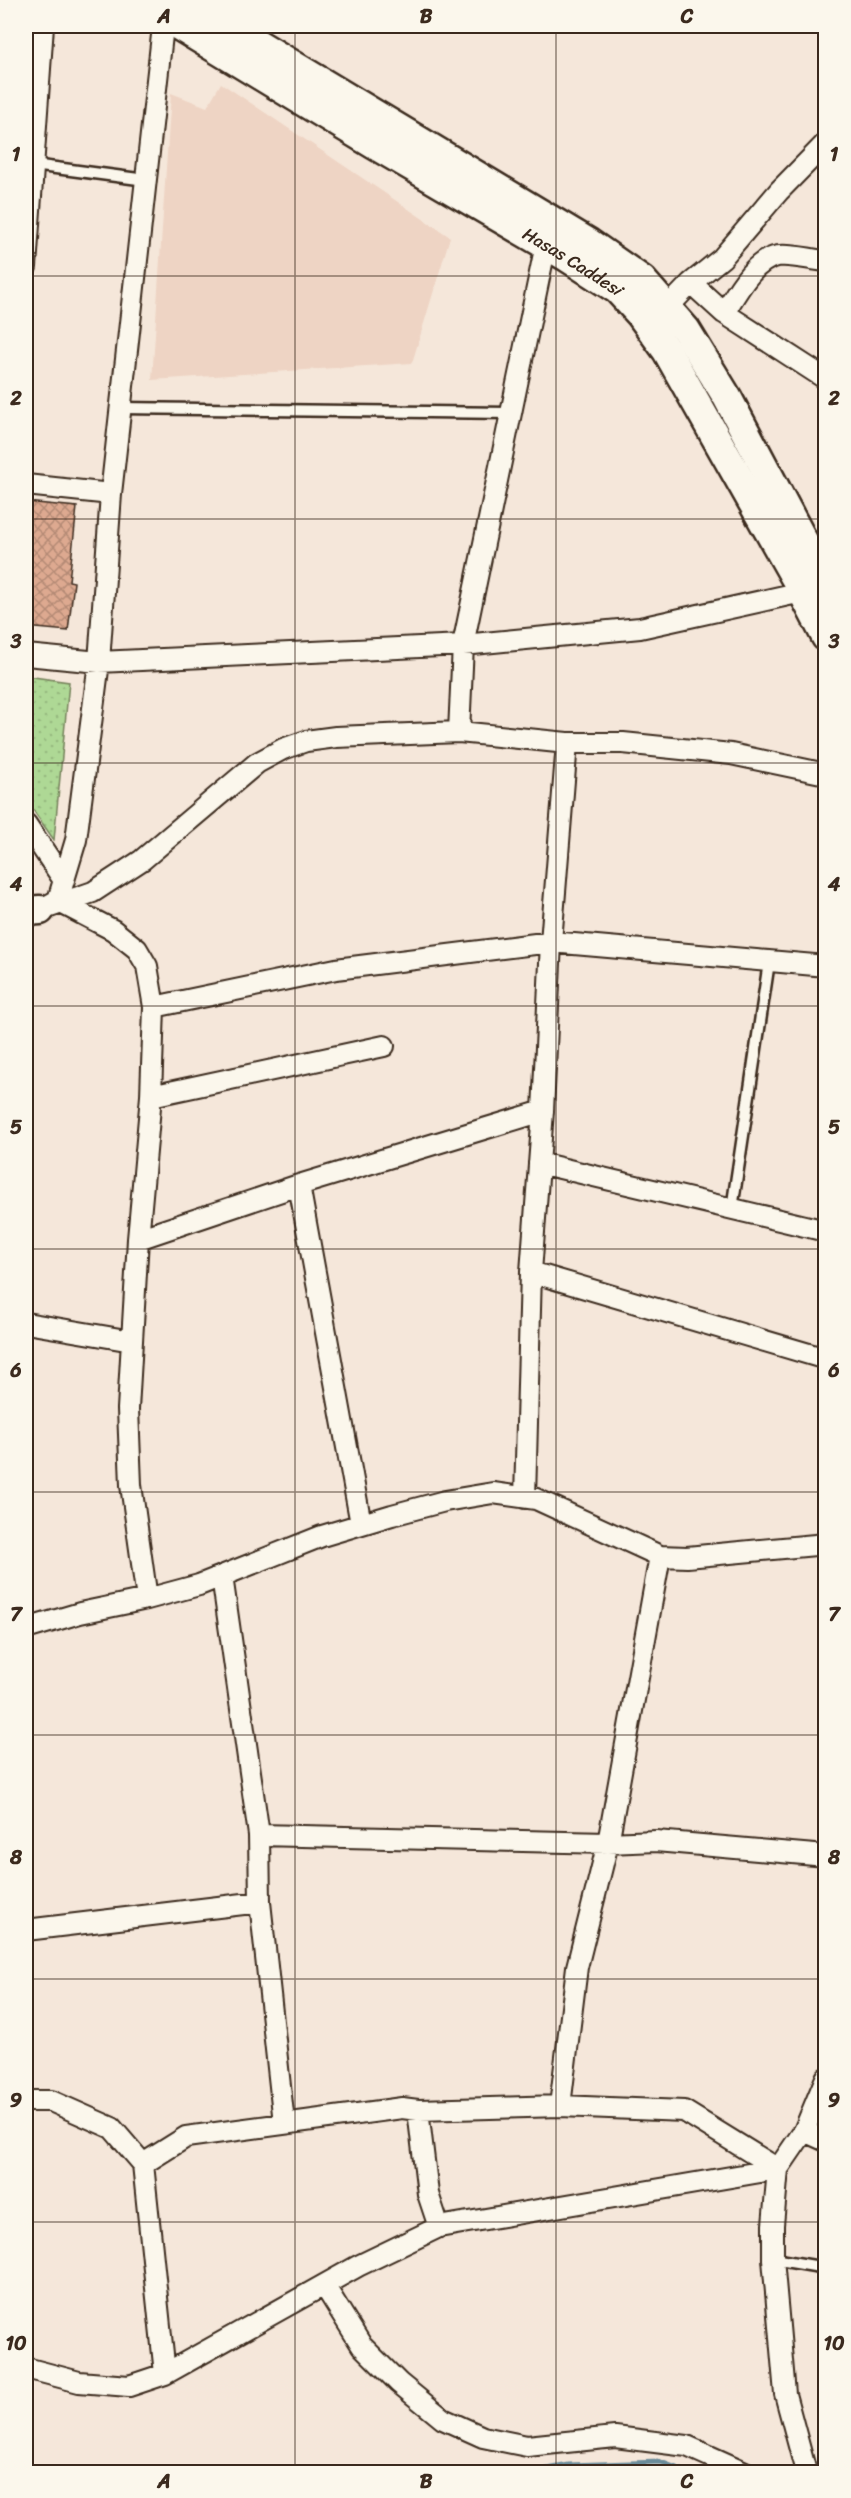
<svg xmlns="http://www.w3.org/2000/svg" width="851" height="2498" viewBox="0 0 851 2498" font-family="Sriracha,sans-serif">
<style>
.built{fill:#eed4c4}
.park{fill:url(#park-dots);stroke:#74815a;stroke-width:1.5}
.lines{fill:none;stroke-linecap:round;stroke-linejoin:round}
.stream{stroke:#6b8c9a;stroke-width:5}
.building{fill:url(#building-cross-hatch);stroke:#3b2a1e;stroke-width:1.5}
.lane-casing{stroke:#3b2a1e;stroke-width:15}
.street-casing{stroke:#3b2a1e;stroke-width:24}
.secondary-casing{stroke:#3b2a1e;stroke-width:33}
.lane{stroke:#fbf7ec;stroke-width:10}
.street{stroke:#fbf7ec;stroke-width:20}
.secondary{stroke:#fbf7ec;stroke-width:28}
.grid{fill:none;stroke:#3b2a1e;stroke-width:1.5;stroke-opacity:0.55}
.labels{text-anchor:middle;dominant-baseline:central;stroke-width:4.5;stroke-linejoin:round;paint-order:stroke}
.street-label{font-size:18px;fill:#3b2a1e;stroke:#fbf7ec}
.neatline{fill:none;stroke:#3b2a1e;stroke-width:2}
.grid-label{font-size:20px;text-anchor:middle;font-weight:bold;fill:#3b2a1e}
</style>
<defs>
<pattern id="park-dots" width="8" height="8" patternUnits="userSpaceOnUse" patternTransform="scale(1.5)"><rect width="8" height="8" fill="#aed895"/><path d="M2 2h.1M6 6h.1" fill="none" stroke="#97ba80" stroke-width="1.8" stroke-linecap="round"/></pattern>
<pattern id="building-cross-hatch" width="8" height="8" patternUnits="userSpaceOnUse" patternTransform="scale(1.5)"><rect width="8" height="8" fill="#dda990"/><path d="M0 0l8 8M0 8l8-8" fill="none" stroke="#b48a75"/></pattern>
</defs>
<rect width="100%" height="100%" fill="#f5e7da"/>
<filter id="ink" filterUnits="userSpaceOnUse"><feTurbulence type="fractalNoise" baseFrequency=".0167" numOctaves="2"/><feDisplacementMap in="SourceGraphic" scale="12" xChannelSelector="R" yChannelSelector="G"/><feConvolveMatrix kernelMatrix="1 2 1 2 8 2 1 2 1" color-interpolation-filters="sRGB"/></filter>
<g filter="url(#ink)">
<path class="built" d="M221 83 450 237 412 363 152 380 171 93 207 107Z"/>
<path class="park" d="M26 676 69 682 54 840 26 800Z"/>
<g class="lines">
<path class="stream" d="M531 2472 569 2465 661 2462 687 2472"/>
</g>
<path class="building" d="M26 502 77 507 69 581 74 582 68 631 26 627Z"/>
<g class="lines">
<g class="lane-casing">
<path id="lane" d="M33 165 146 180
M120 408 510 413
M732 1209 769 962
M773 2259 826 2268"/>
</g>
<g class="street-casing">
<path id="street" d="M26 267 43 26
M691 283 724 313 826 379
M668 307 691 283 722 258 779 191 826 143
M724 313C736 294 753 260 778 256 792 254 811 260 826 261
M26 485 111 494
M26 655 99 662 463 645 640 628 802 592
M459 732 463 645 546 244
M26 824 63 879
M61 903 113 930 137 949 147 966 154 1007 151 1096 138 1239 128 1409 131 1485 147 1599
M47 908 93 892 142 860 257 763 283 749 306 741 336 737 459 732 567 743H623L731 754 826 774
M40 910 58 900 76 840 99 662 111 494 163 26
M154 1007 336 969 551 942 826 966
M151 1096 384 1046
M539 1163 826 1231
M299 1185 361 1524
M138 1239 299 1185 543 1111
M531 1272 826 1359
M26 1323 132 1341
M525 1498 531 1272 543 1111 551 942 567 743
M222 1576 259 1835 260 1902 284 2123
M26 1629 80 1613 147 1599 199 1585 322 1536 392 1515 445 1501 493 1493 536 1499 660 1556 687 1557 826 1544
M259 1835 608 1843 656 1841 826 1856
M26 1930 260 1902
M26 2101H51L112 2128 143 2164
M560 2106 577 1967 608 1843 660 1556
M418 2110 428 2194 439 2227
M804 2131 826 2141
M324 2285 362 2346 399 2383 443 2419 483 2437 527 2446 615 2437 687 2446 745 2472
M26 2368 79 2382 129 2386 165 2374 358 2266 439 2227 778 2169
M165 2374 143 2164 186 2137 402 2108 418 2110 560 2106 684 2111 778 2169
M806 2472 785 2394 773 2259V2225L778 2169 804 2131 826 2078"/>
</g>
<g class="secondary-casing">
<g id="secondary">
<path id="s1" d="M179 26 375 145 567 257 618 290 640 314 667 351 797 581 826 637"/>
<path d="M228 26 589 243 642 280 686 330 727 397 826 584"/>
<path d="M26 911 40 910"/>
</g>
</g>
<use href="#lane" class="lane"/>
<use href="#street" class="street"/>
<use href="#secondary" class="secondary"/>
</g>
</g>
<path class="grid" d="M295 26V2472M556 26V2472M26 276H826M26 519H826M26 763H826M26 1006H826M26 1249H826M26 1492H826M26 1735H826M26 1979H826M26 2222H826"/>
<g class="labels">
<g class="street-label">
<text stroke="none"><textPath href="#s1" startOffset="459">Hasas Caddesi</textPath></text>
</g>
</g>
<rect width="851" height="2498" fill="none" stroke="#fbf7ec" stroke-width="66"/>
<rect x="33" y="33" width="785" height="2432" class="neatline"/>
<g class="grid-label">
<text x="164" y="23">A</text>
<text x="426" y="23">B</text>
<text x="687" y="23">C</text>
<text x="16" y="161">1</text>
<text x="834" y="161">1</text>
<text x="16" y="405">2</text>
<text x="834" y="405">2</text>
<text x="16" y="648">3</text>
<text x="834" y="648">3</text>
<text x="16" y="891">4</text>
<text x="834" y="891">4</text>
<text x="16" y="1134">5</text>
<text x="834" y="1134">5</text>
<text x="16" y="1377">6</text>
<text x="834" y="1377">6</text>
<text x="16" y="1621">7</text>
<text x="834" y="1621">7</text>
<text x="16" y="1864">8</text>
<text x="834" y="1864">8</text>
<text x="16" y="2107">9</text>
<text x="834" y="2107">9</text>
<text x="16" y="2350">10</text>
<text x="834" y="2350">10</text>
<text x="164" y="2488">A</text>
<text x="426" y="2488">B</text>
<text x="687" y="2488">C</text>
</g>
</svg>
